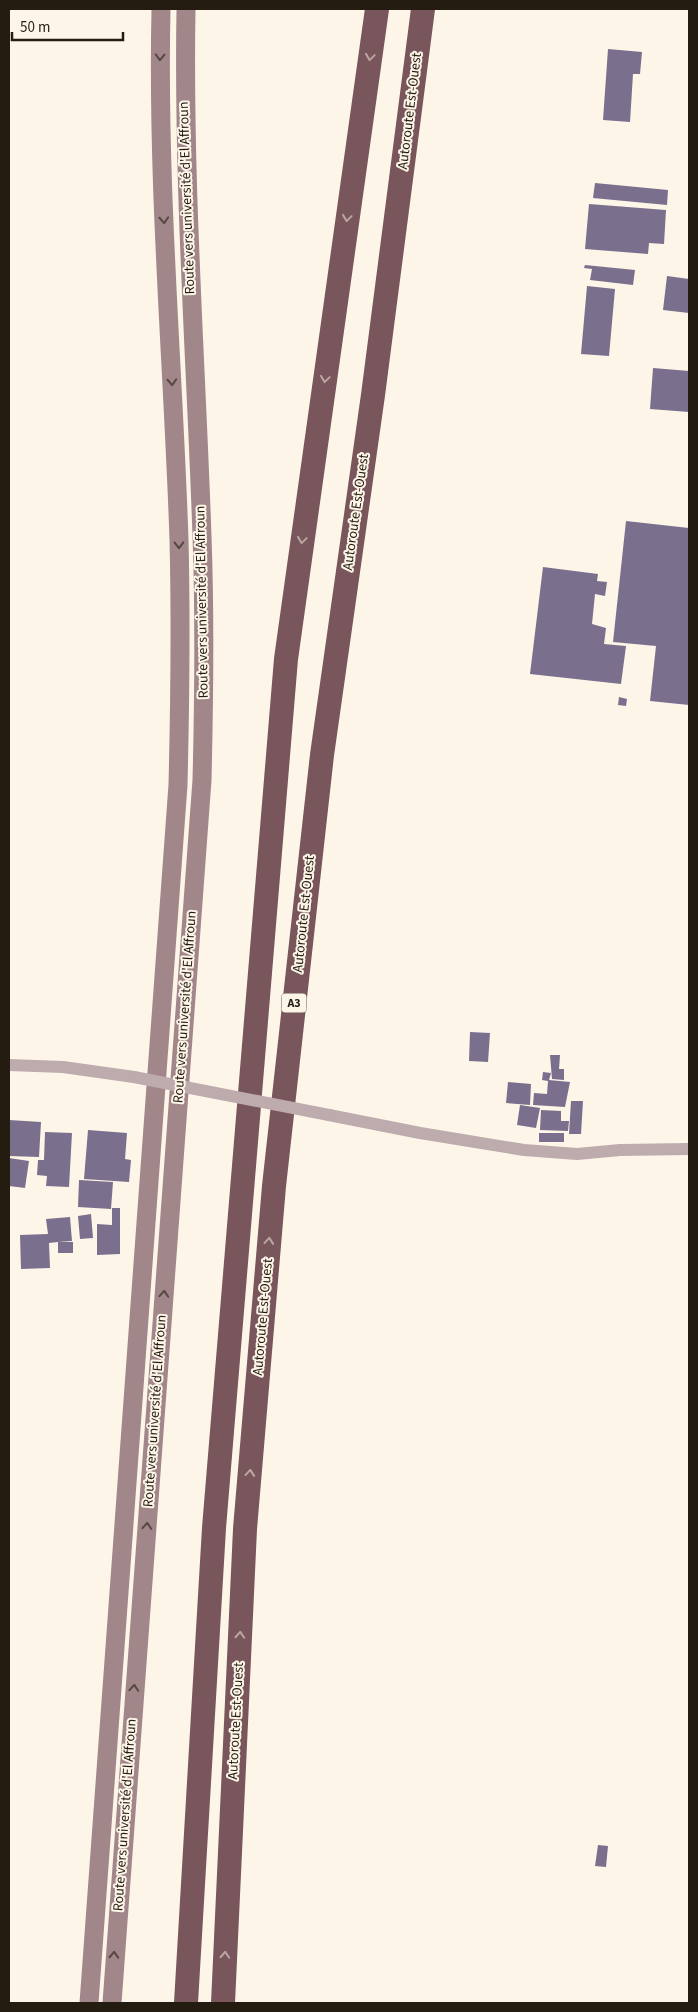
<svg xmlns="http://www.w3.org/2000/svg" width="698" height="2012" viewBox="0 0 698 2012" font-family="'Source Sans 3',sans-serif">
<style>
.building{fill:#7a6f8d}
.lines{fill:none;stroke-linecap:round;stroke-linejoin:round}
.street{stroke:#bdabad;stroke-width:12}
.secondary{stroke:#a1878a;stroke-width:19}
.highway{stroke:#79565b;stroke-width:24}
.street-bridge{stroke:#bdabad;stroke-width:12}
.oneway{stroke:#564741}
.oneway2{stroke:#bca6a2}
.labels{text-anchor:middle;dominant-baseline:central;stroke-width:4;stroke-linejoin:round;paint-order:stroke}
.shield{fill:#fef5e9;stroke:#655d52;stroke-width:1}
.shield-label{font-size:12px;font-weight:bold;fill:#241c11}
.street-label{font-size:14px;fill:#241c11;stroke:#fef5e9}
</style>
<rect width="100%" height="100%" fill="#fef5e9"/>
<path class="building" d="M608 49 642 52 640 74H633L630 122 603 120Z
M595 183 668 190 667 205 593 198Z
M589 204 666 210 664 244 649 243 648 254 585 249Z
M585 265 635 270 633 285 590 280 592 269 584 268Z
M667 276 689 279V313L663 310Z
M587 286 615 289 609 356 581 354Z
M653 368 689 371V412L650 409Z
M626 521 689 528V705L650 701 656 646 613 642Z
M543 567 598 574 597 581 607 582 605 596 595 594 592 624 606 628 604 644 626 646 621 684 530 674Z
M619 697 627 699 626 706 618 705Z
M470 1032 490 1033 488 1062 469 1061Z
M550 1055H560L559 1069H564V1080L552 1079Z
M543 1072 551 1073 549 1080 570 1082 565 1107 533 1105 534 1093 547 1094 548 1081 542 1080Z
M508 1082 531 1084 530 1105 506 1103Z
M571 1101H583L581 1134H569Z
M520 1105 540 1108 536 1128 517 1125Z
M541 1110 561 1111V1121H569L568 1131 540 1130Z
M9 1120 41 1122 39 1157 9 1156Z
M88 1130 127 1133 125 1159 131 1160 129 1182 84 1179Z
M45 1132 72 1133 69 1187 46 1186 47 1176 37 1175 38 1160H44Z
M539 1133H564V1142H539Z
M9 1158 29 1161 25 1188 9 1186Z
M79 1180 113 1182 111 1209 78 1207Z
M112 1208H120V1254L97 1255V1224L112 1225Z
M91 1214 93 1238 80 1239 78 1216Z
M70 1217 72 1241 58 1242H73V1253H58V1242L49 1243 50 1268 21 1269 20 1235 48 1234 46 1219Z
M598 1845 608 1846 606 1867 595 1866Z"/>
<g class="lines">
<path class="street" d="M9 1065 63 1067 134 1077
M329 1115 420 1133 524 1150 577 1154 620 1150 689 1149"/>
<path class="secondary" d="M89 2003 178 785C180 703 181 622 179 539 173 362 157 186 161 9
M112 2003 202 780C204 699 205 617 202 536 196 360 183 185 186 9"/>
<path class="highway" d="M186 2003 214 1528 286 659 377 9
M223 2003 245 1529 274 1186 322 755 373 395 423 9"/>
<path class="street-bridge" d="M134 1077 329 1115"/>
</g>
<defs><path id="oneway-chevron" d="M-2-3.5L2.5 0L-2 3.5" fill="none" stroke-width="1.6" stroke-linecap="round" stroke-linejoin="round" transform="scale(1.25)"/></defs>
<g class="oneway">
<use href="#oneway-chevron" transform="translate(160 57) rotate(92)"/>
<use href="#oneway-chevron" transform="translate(164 220) rotate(87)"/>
<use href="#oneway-chevron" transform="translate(172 382) rotate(87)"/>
<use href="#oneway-chevron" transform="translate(179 545) rotate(89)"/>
<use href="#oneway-chevron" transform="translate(164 1294) rotate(-86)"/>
<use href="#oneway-chevron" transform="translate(147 1526) rotate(-86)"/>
<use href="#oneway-chevron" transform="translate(134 1688) rotate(-86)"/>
<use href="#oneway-chevron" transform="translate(114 1955) rotate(-87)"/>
</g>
<g class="oneway2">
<use href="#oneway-chevron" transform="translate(370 57) rotate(98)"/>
<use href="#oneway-chevron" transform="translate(347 218) rotate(98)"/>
<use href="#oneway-chevron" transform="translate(325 379) rotate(98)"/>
<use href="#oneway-chevron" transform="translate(302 540) rotate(98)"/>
<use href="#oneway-chevron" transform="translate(269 1241) rotate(-85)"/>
<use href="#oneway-chevron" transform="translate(250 1473) rotate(-85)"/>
<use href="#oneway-chevron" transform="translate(240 1635) rotate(-87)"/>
<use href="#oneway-chevron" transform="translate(225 1955) rotate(-87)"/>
</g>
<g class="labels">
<rect class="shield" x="281.5" y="993.5" width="25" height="19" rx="4"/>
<g class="shield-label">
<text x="294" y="1003">A3</text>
</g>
<g class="street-label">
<text transform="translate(410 111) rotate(-83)">Autoroute Est-Ouest</text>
<text transform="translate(187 198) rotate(-92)">Route vers université d'El Affroun</text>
<text transform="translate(356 512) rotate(-82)">Autoroute Est-Ouest</text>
<text transform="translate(202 602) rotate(-91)">Route vers université d'El Affroun</text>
<text transform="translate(304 914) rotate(-84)">Autoroute Est-Ouest</text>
<text transform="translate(185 1007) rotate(-86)">Route vers université d'El Affroun</text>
<text transform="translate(263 1317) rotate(-85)">Autoroute Est-Ouest</text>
<text transform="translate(155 1411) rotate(-86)">Route vers université d'El Affroun</text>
<text transform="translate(236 1721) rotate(-87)">Autoroute Est-Ouest</text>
<text transform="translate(125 1815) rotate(-86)">Route vers université d'El Affroun</text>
</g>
</g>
<rect width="698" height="2012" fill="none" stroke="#241c11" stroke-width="20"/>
<path d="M12 32v8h111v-8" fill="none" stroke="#241c11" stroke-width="2.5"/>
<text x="20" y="32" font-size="15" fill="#241c11" stroke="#fef5e9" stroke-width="4" paint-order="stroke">50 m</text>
</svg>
